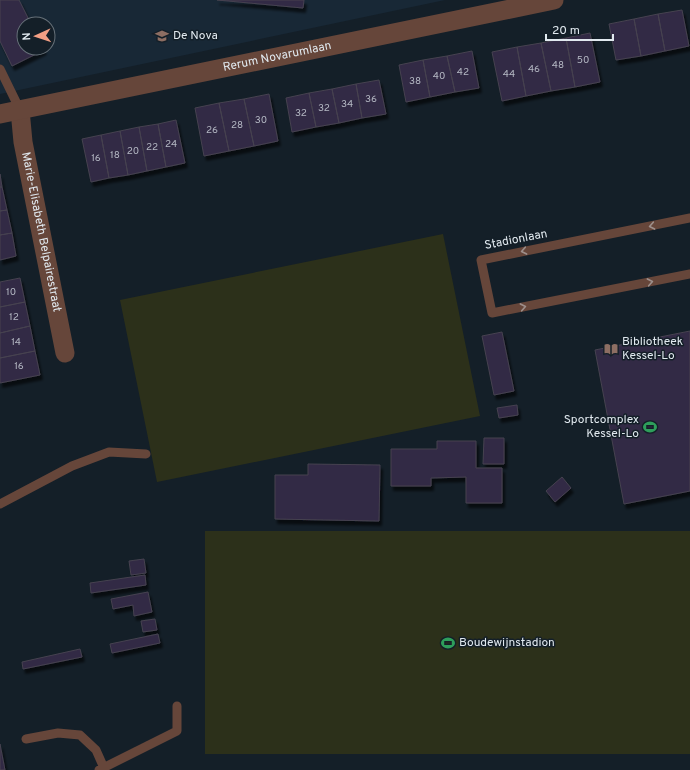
<svg xmlns="http://www.w3.org/2000/svg" width="690" height="770" viewBox="0 0 690 770" font-family="Overpass,sans-serif">
<style>
.built{fill:#182836;fill-rule:evenodd}
.green{fill:#2c301a}
.building{fill:#322944;stroke:#464250;filter:url(#shadow)}
.lines{fill:none;stroke-linecap:round;stroke-linejoin:round}
.service{stroke:#66463a;stroke-width:9}
.minor{stroke:#66463a;stroke-width:19}
.oneway{stroke:#9d8f8b}
.labels{text-anchor:middle;dominant-baseline:central;stroke-width:3;stroke-linejoin:round;paint-order:stroke}
.number-label{font-size:10px;fill:#b5b9c4}
.poi-label{font-size:12px;fill:#e1e9ef;stroke:#141f28;text-anchor:start}
.street-label{font-size:12px;fill:#e1e9ef;stroke:#141f28}
</style>
<defs>
<filter id="shadow"><feDropShadow dx="2.5" dy="4.5" stdDeviation="1" flood-color="#0009"/></filter>
</defs>
<rect width="100%" height="100%" fill="#141f28"/>
<path class="built" d="M0 0H445L0 94ZM24 24H48V48H24Z"/>
<path class="green" d="M443 234 480 416 157 482 120 300Z
M205 531H690V754H205Z"/>
<path class="building" d="M0 0H19L31 24H24V48H43L44 50 12 66 0 41Z
M217 0H304L303 8Z
M682 10 689 46 665 51 658 14Z
M658 14 665 51 641 56 634 19Z
M634 19 641 56 616 60 609 24Z
M590 33 600 82 575 87 566 38Z
M566 38 575 87 551 91 541 43Z
M541 43 551 91 526 96 517 47Z
M517 47 526 96 502 101 492 52Z
M472 51 479 88 455 92 447 56Z
M447 56 455 92 430 97 423 60Z
M423 60 430 97 406 102 399 65Z
M379 80 386 114 362 118 356 84Z
M356 84 362 118 339 123 332 89Z
M332 89 339 123 316 127 309 93Z
M309 93 316 127 292 132 286 98Z
M269 94 278 141 254 146 244 99Z
M244 99 254 146 229 151 219 103Z
M219 103 229 151 204 156 195 108Z
M176 120 185 163 166 167 158 124Z
M158 124 166 167 147 171 139 127Z
M139 127 147 171 128 175 120 131Z
M120 131 128 175 109 178 101 135Z
M101 135 109 178 91 182 82 139Z
M0 174 2 187H0Z
M0 187H2L7 210 0 211Z
M7 210 12 233 0 235V211Z
M12 233 16 256 0 260V235Z
M20 278 25 302 0 307V282Z
M25 302 30 326 0 333V307Z
M30 326 35 351 0 358V333Z
M690 331V491L624 504 595 350Z
M502 332 514 391 494 395 482 336Z
M634 338 635 342 624 344 623 341Z
M35 351 40 375 0 383V358Z
M517 405 518 415 499 418 497 408Z
M484 438H504V464H483Z
M437 441H476V468H502V503H466V477L431 478V486H391V449H437Z
M308 464 380 465 379 521 275 519V475H308Z
M562 477 571 488 555 502 546 491Z
M144 559 146 573 131 575 129 561Z
M145 575 146 585 91 593 90 583Z
M148 592 152 612 134 616 133 605 113 609 111 599Z
M155 619 157 630 143 632 141 621Z
M158 634 160 643 112 653 110 644Z
M80 649 82 657 23 669 22 662Z
M0 744 5 770H0Z"/>
<g class="lines">
<path class="service" d="M0 69 20 110
M690 218 481 260 492 313 690 274
M0 504 72 466 109 452 146 454
M26 739 58 733 80 735 96 750 104 768
M99 770 177 731V706"/>
<g class="minor">
<path id="s1" d="M20 110 23 142 65 353"/>
<path id="s2" d="M0 114 554 0"/>
</g>
</g>
<defs><path id="oneway-chevron" d="M-2-3.5L2.5 0L-2 3.5" fill="none" stroke-width="1.6" stroke-linecap="round" stroke-linejoin="round"/></defs>
<g class="oneway">
<use href="#oneway-chevron" transform="translate(652 226) rotate(169)"/>
<use href="#oneway-chevron" transform="translate(524 251) rotate(169)"/>
<use href="#oneway-chevron" transform="translate(650 282) rotate(-11)"/>
<use href="#oneway-chevron" transform="translate(523 307) rotate(-11)"/>
</g>
<defs>
<g id="school-bare" transform="scale(1.08)"><path d="M0-5L7-2L0 1L-7-2ZM-4 1L0 2.5L4 1V4Q0 6-4 4Z" fill="#8d6e63" stroke="#141f28" stroke-width="2.5" paint-order="stroke"/></g>
<g id="library-bare" transform="scale(1.08)"><path d="M-6-4Q-3-5.5-.7-3.5V5Q-3 3-6 4ZM6-4Q3-5.5 .7-3.5V5Q3 3 6 4Z" fill="#8d6e63" stroke="#141f28" stroke-width="2.5" paint-order="stroke"/></g>
<g id="stadium-bare" transform="scale(1.08)"><path d="M0-5a6.5 5 0 1 0 0 10a6.5 5 0 1 0 0-10ZM-3.5-1.8h7v3.6h-7Z" fill="#2e9e5b" stroke="#141f28" stroke-width="2.5" paint-order="stroke"/></g>
</defs>
<g fill-rule="evenodd">
<use href="#school-bare" x="162" y="36"/>
<use href="#library-bare" x="611" y="349"/>
<use href="#stadium-bare" x="650" y="427"/>
<use href="#stadium-bare" x="448" y="643"/>
</g>
<g class="labels">
<g class="number-label">
<text x="583" y="60">50</text>
<text x="558" y="65">48</text>
<text x="534" y="69">46</text>
<text x="463" y="72">42</text>
<text x="509" y="74">44</text>
<text x="439" y="76">40</text>
<text x="415" y="81">38</text>
<text x="371" y="99">36</text>
<text x="347" y="104">34</text>
<text x="324" y="108">32</text>
<text x="301" y="113">32</text>
<text x="261" y="120">30</text>
<text x="237" y="125">28</text>
<text x="212" y="130">26</text>
<text x="171" y="144">24</text>
<text x="152" y="147">22</text>
<text x="133" y="151">20</text>
<text x="115" y="155">18</text>
<text x="96" y="158">16</text>
<text x="11" y="292">10</text>
<text x="14" y="317">12</text>
<text x="16" y="342">14</text>
<text x="19" y="366">16</text>
</g>
<g class="poi-label">
<text x="173" y="36">De Nova</text>
<text x="622" y="342">Bibliotheek<tspan x="622" dy="14">Kessel-Lo</tspan></text>
<text x="639" y="420" text-anchor="end">Sportcomplex<tspan x="639" dy="14">Kessel-Lo</tspan></text>
<text x="459" y="643">Boudewijnstadion</text>
</g>
<g class="street-label">
<text stroke="none"><textPath href="#s2" startOffset="283">Rerum Novarumlaan</textPath></text>
<text stroke="none"><textPath href="#s1" startOffset="124">Marie-Elisabeth Belpairestraat</textPath></text>
<text transform="translate(516 240) rotate(-11)">Stadionlaan</text>
</g>
</g>
<g transform="translate(36 36) rotate(267)"><circle r="19" fill="#141f28" stroke="#667078"/>
<path d="M0-3L7 15L0 10L-7 15Z" fill="#f39f84"/>
<text y="-6" font-size="11" font-weight="bold" text-anchor="middle" fill="#e1e9ef">N</text>
</g>
<path d="M546 34v6h67v-6" fill="none" stroke="#e1e9ef" stroke-width="2"/>
<text x="552" y="34" font-size="12" fill="#e1e9ef" stroke="#141f28" stroke-width="3" paint-order="stroke">20 m</text>
</svg>
